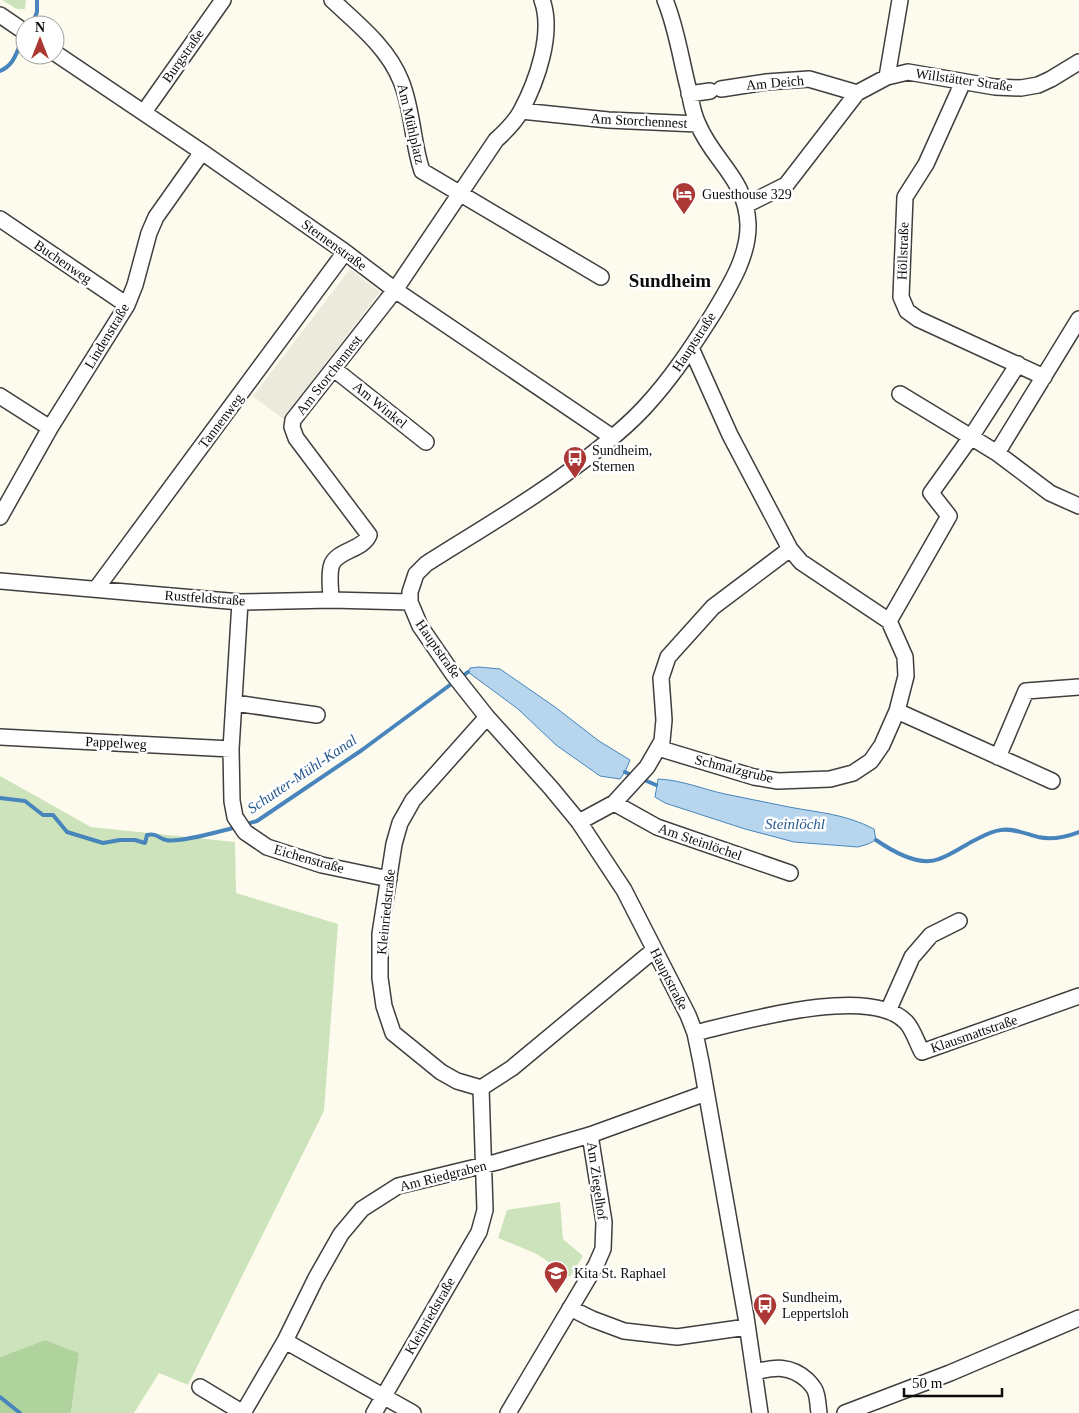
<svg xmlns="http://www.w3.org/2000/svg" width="1079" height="1413" viewBox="0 0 1079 1413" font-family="'Times New Roman',serif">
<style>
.green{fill:#cde3bb}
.forest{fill:#b0d29c}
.plaza{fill:#ece9dd}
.water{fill:#b7d6ee;stroke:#4785bc}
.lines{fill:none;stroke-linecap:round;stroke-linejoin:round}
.stream{stroke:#4785bc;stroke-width:4}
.minor-casing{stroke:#3f3f3f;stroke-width:18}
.minor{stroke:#fff;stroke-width:15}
.labels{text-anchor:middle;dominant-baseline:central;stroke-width:5;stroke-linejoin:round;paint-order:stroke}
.street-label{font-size:14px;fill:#0c0c0c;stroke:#fff}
.poi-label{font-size:14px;fill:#0c0c0c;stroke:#fff;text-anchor:start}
.water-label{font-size:15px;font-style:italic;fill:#25588e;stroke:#fff}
.district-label{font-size:19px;font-weight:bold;fill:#0c0c0c;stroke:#fff}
</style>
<rect width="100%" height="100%" fill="#fdfbed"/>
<path class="green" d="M2 0H26L25 9H17Z
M0 776 91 827 235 842 236 893 338 924 324 1111 188 1385 159 1373 134 1413H71L79 1353 45 1340 0 1357Z
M560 1202 563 1239 583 1256 570 1277 537 1254 498 1238 507 1210Z"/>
<path class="forest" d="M45 1340 79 1353 71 1413H0V1357Z"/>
<path class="plaza" d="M350 269 380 292 283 419 253 396Z"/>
<path class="water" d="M479 667 500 669 555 707 599 741 630 760 625 772 620 779 600 776 556 745 518 709 468 672 470 668Z
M658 779C682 780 702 789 725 794 746 798 768 803 789 807 821 813 845 814 874 829L876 840 868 844 858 847 794 842 745 829 665 803 655 797Z"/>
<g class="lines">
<path class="stream" d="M32 25 37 12V0
M0 71C12 66 15 57 20 45
M460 678 468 672
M625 772 633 776
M642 779 656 785
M0 798 25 801 43 815H53L67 832 103 843 120 840H135L145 843 147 835C158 833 157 838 166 840 181 843 220 831 237 827
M243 825 257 821 362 750 454 682
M876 840C892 851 919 867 939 859 951 855 962 847 973 841 981 837 991 831 1001 830 1014 828 1026 834 1038 837 1052 840 1066 837 1079 832
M0 1397 20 1413"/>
<g class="minor-casing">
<path id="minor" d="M332 0C358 24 388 48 401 81 413 110 412 142 422 171L601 277
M665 0C677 29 681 61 689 91 691 102 693 114 698 124 713 161 746 178 748 224 749 256 729 287 713 314 692 347 671 379 644 408 631 422 617 434 602 446 547 491 486 526 426 564L416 574 410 592V602L420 626 453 674 487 717 551 788 579 822 624 890 688 1015 695 1033 701 1062 746 1317 760 1413
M0 15 25 32
M55 53 202 152 345 252 395 290 612 437
M887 77 900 0
M963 82 926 164 905 197 901 297 907 311 918 319 1044 377
M721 89 766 82 809 79 857 93
M689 94 710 91
M521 111 608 120 698 124
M144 112 223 0
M746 205 786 185 857 93 887 77 908 72 995 87 1021 88 1038 85 1051 79 1079 62
M0 219 127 305
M1018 364 971 437 997 453 1050 493 1079 506
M334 369 426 442
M0 396 50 428
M997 453 1079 319
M0 517 50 428 127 305 135 285 149 233 156 217 202 152
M0 581 240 602 331 600 410 602
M96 589 345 252
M331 600C331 590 328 574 332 564 338 550 363 550 369 535L296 438 292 427 293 420 395 290 496 140C506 131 515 122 521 111 537 81 554 33 542 0
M240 602 231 749 232 801 235 817 245 832 267 847 322 865 389 879
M889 621 949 516 931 493 971 437 900 394
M235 703 317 715
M897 711 1052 781
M0 737 231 749
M658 748 754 777 778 781 830 779 853 773 871 761 882 745 897 711 906 676 905 657 889 621 801 562 790 549 730 435 691 348
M998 757 1026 691 1079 687
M614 803 657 827 790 873
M579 822 614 803 647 767 658 748 662 741 664 720 661 678 668 657 713 607 790 549
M888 1011 912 957 931 935 959 921
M695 1033C742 1022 869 984 906 1022 913 1029 917 1043 922 1052L1079 996
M481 1088 457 1081 441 1072 393 1033 384 1006 380 978V934L394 844 400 823 413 800 487 717
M570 1308 592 1319 624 1331 677 1337 747 1327
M285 1341 413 1413
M755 1372C775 1367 790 1365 807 1380 810 1383 815 1388 816 1393 818 1399 818 1407 819 1413
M200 1387 243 1413
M243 1413 285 1341 316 1278 341 1234 362 1209 398 1186 497 1162 590 1135 706 1093
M374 1413 479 1232 485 1210 481 1088 512 1068 654 950
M508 1413 596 1265 603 1249 604 1222 590 1135
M845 1413 950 1373 1079 1318"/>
</g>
<use href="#minor" class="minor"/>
</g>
<defs>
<g id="hotel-pin" transform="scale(1.25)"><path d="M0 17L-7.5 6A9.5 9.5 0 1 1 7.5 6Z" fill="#ab3835" stroke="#fff"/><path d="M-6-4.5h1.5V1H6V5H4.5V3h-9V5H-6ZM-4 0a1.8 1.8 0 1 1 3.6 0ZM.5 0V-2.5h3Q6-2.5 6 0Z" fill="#fff"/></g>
<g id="bus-pin" transform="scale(1.25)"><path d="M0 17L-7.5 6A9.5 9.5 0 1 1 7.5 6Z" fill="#ab3835" stroke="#fff"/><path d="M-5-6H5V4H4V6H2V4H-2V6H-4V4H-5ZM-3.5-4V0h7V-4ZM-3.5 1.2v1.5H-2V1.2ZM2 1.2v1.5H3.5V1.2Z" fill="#fff"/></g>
<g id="school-pin" transform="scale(1.25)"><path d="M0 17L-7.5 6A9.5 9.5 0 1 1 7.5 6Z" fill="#ab3835" stroke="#fff"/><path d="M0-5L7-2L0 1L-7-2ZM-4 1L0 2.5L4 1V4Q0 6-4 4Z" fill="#fff"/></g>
</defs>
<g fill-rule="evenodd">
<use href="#hotel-pin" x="684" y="194"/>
<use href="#bus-pin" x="575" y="458"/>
<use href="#school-pin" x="556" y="1273"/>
<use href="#bus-pin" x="765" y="1305"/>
</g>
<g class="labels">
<g class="street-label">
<text transform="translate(183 56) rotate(-55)">Burgstraße</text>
<text transform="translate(964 80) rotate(8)">Willstätter Straße</text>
<text transform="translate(775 83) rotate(-5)">Am Deich</text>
<text transform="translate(639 121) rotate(3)">Am Storchennest</text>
<text transform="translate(411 124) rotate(77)">Am Mühlplatz</text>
<text transform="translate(334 245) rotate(36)">Sternenstraße</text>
<text transform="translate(903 251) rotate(-88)">Höllstraße</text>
<text transform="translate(63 262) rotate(34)">Buchenweg</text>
<text transform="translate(107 336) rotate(-59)">Lindenstraße</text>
<text transform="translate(694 342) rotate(-57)">Hauptstraße</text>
<text transform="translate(329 375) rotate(-52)">Am Storchennest</text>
<text transform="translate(380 405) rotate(39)">Am Winkel</text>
<text transform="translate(221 421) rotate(-53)">Tannenweg</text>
<text transform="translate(205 598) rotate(4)">Rustfeldstraße</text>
<text transform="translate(438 649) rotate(55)">Hauptstraße</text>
<text transform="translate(116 743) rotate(3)">Pappelweg</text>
<text transform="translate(734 769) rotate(14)">Schmalzgrube</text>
<text transform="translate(700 842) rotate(19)">Am Steinlöchel</text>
<text transform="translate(309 859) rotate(16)">Eichenstraße</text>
<text transform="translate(386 912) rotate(-84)">Kleinriedstraße</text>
<text transform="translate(669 979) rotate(63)">Hauptstraße</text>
<text transform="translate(974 1034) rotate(-19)">Klausmattstraße</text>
<text transform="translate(443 1176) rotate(-14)">Am Riedgraben</text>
<text transform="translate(597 1181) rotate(82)">Am Ziegelhof</text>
<text transform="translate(430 1316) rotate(-60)">Kleinriedstraße</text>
</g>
<g class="poi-label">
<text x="702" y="194">Guesthouse 329</text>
<text x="592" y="450">Sundheim,<tspan x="592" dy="16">Sternen</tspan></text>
<text x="574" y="1273">Kita St. Raphael</text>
<text x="782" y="1297">Sundheim,<tspan x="782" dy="16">Leppertsloh</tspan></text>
</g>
<g class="water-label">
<text transform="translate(302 774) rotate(-34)">Schutter-Mühl-Kanal</text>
<text x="795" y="824">Steinlöchl</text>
</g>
<g class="district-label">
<text x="670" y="280">Sundheim</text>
</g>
</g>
<g transform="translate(40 40)"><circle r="24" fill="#ffffff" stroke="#9e9e9e"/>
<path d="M0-4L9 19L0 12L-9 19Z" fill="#ab3835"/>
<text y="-8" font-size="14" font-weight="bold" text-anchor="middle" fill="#0c0c0c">N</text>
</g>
<path d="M904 1388v8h98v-8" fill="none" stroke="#0c0c0c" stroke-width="2.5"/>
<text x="912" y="1388" font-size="15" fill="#0c0c0c" stroke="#ffffff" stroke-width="4" paint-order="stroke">50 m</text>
</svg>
